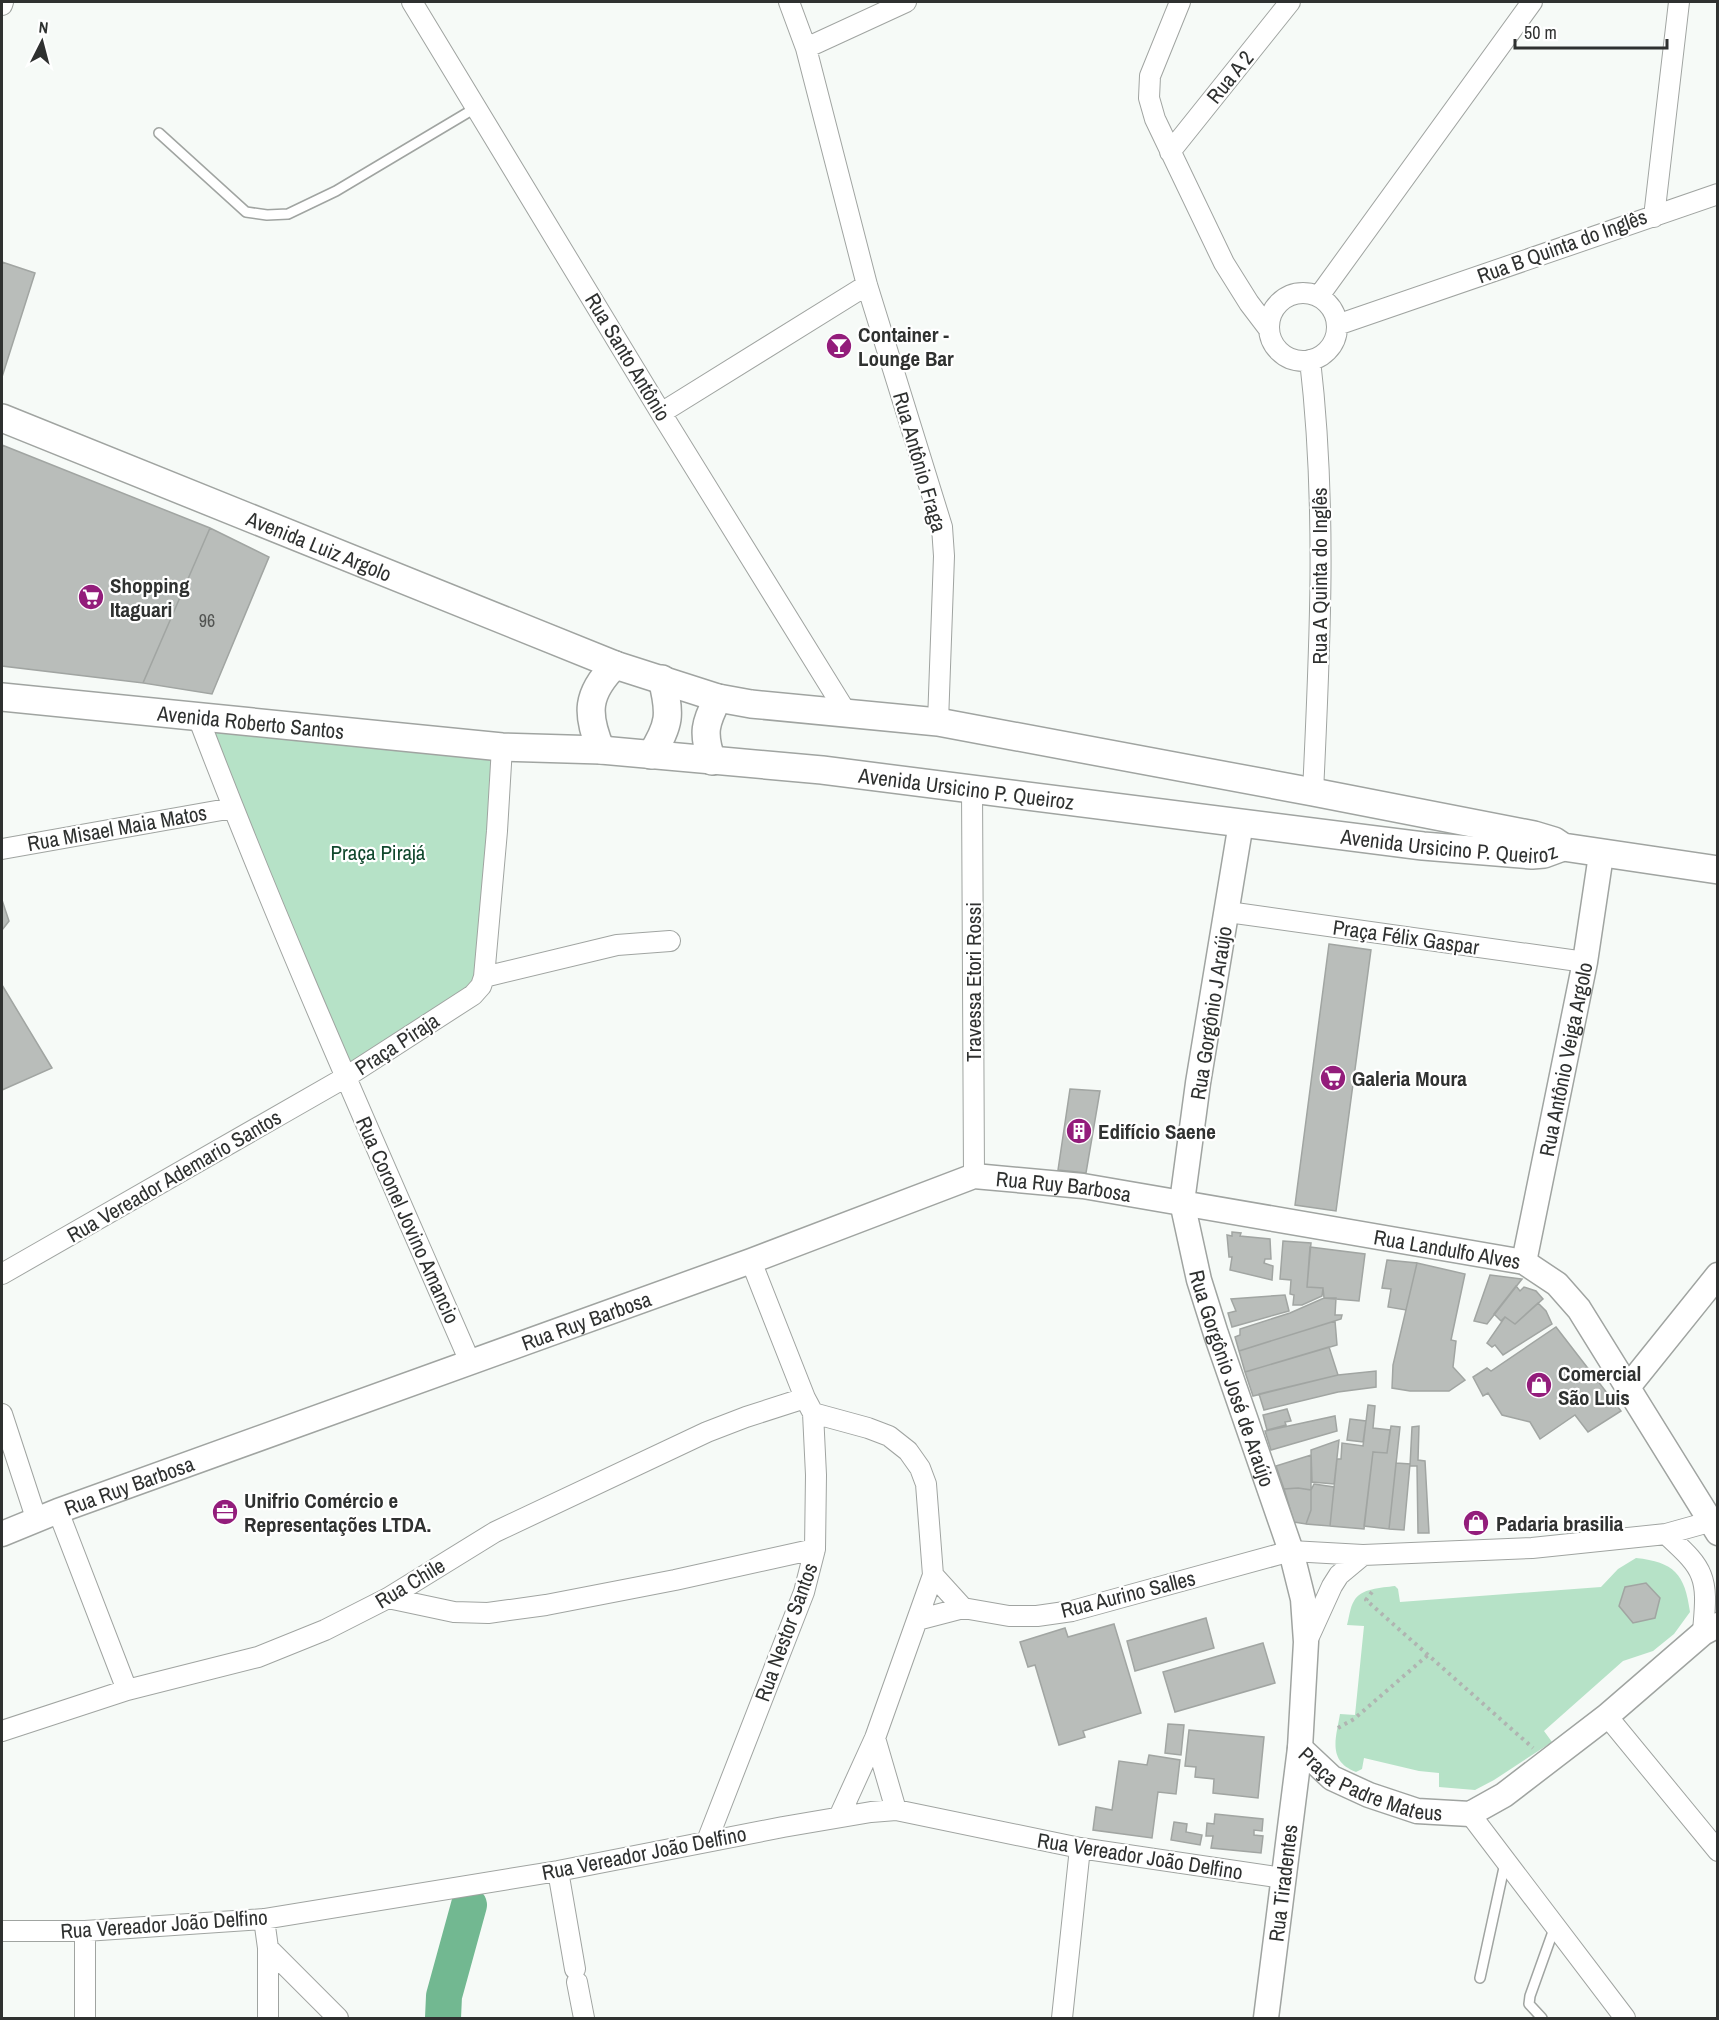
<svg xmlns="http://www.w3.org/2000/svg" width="1719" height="2020" viewBox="0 0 1719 2020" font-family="'Archivo Narrow',sans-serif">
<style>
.green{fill:#b6e2c7}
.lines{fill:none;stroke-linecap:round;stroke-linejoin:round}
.river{stroke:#72b891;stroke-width:36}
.building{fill:#b9bdba;stroke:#a1a5a2;stroke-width:1.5}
.service-casing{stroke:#a0a4a1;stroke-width:12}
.minor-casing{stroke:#a0a4a1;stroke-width:22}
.tertiary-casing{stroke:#a0a4a1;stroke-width:27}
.secondary-casing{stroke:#a0a4a1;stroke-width:30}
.path{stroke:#b0b4b1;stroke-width:4;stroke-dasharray:3 4.5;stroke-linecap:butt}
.service{stroke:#fff;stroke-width:9}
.minor{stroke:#fff;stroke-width:20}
.tertiary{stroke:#fff;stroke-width:24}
.secondary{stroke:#fff;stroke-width:27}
.labels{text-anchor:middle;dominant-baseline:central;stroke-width:4.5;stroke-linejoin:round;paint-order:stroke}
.number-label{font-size:18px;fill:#525452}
.street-label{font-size:21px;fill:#2f3130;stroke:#fff}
.poi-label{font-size:21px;font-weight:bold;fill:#2f3130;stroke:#fff;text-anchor:start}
.park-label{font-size:21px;fill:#10482d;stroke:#fff}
</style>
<rect width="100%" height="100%" fill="#f6faf7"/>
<path class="green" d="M198 717 502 747 484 977 346 1077Z
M1636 1558C1674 1562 1685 1574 1690 1612L1674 1634 1653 1651 1623 1661 1544 1731 1552 1742 1494 1780 1475 1790 1439 1787V1773L1419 1771 1364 1758 1362 1769 1356 1772C1327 1761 1336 1738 1340 1714L1355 1715 1364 1626 1347 1625C1349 1618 1350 1607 1354 1601 1361 1588 1381 1588 1395 1586L1398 1589 1400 1602 1601 1587 1618 1569Z"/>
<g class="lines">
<path class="river" d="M443 2018 444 1996 469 1905"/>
</g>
<path class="building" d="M2 262 35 273 2 377Z
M2 445 210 528 143 683 2 666Z
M210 528 269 557 212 694 143 683Z
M2 900 9 921 2 930Z
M1329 944 1371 950 1336 1211 1295 1205Z
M2 985 52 1068 2 1090Z
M1070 1089 1100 1091 1086 1173 1058 1170Z
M1232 1232 1241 1233 1240 1236 1270 1239 1271 1259H1265L1264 1263 1273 1266 1272 1280 1230 1270 1232 1257H1229L1227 1235 1232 1236Z
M1283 1241 1311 1243 1307 1287 1323 1288 1322 1296 1302 1305H1293L1294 1295 1290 1294 1291 1280 1280 1279Z
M1310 1247 1365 1254 1359 1301 1324 1298 1323 1288 1307 1287Z
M1387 1260 1417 1263 1406 1310 1388 1307 1391 1289 1382 1288Z
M1417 1263 1465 1274 1451 1340 1456 1341 1453 1367 1465 1380 1449 1391H1410L1392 1388 1393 1365Z
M1490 1275 1522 1279 1487 1324 1474 1321Z
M1516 1286 1520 1291 1524 1287 1536 1291 1543 1299 1515 1324 1505 1317 1501 1321 1494 1314Z
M1285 1295 1289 1311 1232 1327 1228 1313 1236 1311 1231 1299Z
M1324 1298H1336L1335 1315H1342L1341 1319 1239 1351 1235 1337 1240 1335V1329L1290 1313Z
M1538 1303 1546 1311 1552 1324 1503 1355 1495 1345 1492 1347 1487 1343 1505 1317 1515 1324Z
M1335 1321 1337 1345 1245 1372 1239 1351Z
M1556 1327 1621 1411 1588 1432 1575 1415 1540 1439 1530 1422 1502 1415 1488 1393 1483 1396 1473 1377 1487 1368 1491 1371Z
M1329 1347 1338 1375 1253 1396 1245 1372Z
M1376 1371V1387L1338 1392 1264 1410 1259 1394 1338 1375Z
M1368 1405 1375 1406 1373 1428 1390 1430 1387 1453 1373 1452 1364 1529 1330 1526 1337 1459H1341L1342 1443 1363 1446Z
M1287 1409 1291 1421 1285 1422 1286 1425 1267 1430 1263 1415Z
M1335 1416 1337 1431 1271 1450 1265 1431Z
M1350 1419 1366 1421 1363 1442 1347 1440Z
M1391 1426 1400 1427 1389 1529 1364 1526 1373 1452 1387 1453Z
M1419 1426 1418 1460 1425 1461 1429 1533H1418L1417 1466H1410L1412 1427Z
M1339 1440 1334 1484 1312 1482 1311 1450Z
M1311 1455V1490L1298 1488 1284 1489 1276 1466Z
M1396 1463 1410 1464 1404 1530 1389 1529Z
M1314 1484 1334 1487 1330 1526 1306 1524 1311 1510V1490Z
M1298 1488 1311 1490V1510L1306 1524 1294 1522 1284 1489Z
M1646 1583 1660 1598 1655 1618 1633 1623 1619 1606 1625 1587Z
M1206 1618 1214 1648 1135 1671 1127 1641Z
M1114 1624 1141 1713 1083 1731 1085 1737 1059 1745 1035 1665 1028 1667 1020 1642 1065 1628 1068 1637Z
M1263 1643 1275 1683 1175 1712 1163 1672Z
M1168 1724 1184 1725 1181 1755 1165 1753Z
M1189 1730 1264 1737 1258 1798 1213 1793 1214 1779 1195 1777 1196 1767 1185 1766Z
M1149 1755 1180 1760 1176 1794 1158 1792 1152 1838 1093 1830 1096 1807 1112 1810 1119 1761 1147 1765Z
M1215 1814 1263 1819 1262 1831 1254 1830V1835L1263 1836 1261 1853 1211 1848 1213 1836H1206L1207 1823 1214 1824Z
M1174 1822 1187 1824 1186 1832 1202 1835 1200 1845 1171 1840Z"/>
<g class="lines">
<g class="service-casing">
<path id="service" d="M159 133 246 212 267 215 288 214 336 191 477 107
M1480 1978 1505 1863
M1542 2018 1529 2004 1530 1996 1555 1926"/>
</g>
<g class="minor-casing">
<path id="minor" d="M412 2 661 413 846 712
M789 2 806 48 867 285 942 527 944 556 938 722
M1180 2 1150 76 1149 98 1155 119 1224 263 1249 303 1268 328
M2 5 3 2
M806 48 906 2
M1170 152 1290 2
M1654 217 1679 2
M1269 327a34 34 0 1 1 68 0a34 34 0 1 1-68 0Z
M1319 296 1532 2
M1337 325 1718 194
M1310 360C1327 504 1320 648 1313 792
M661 413 867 285
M198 717C281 935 377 1148 470 1362
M972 787 974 1176
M2 849 233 808
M1228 912 1585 962
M484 977 617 945 670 941
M2 1274 346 1077 473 995 481 986 484 977 497 831 502 747
M813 1413 868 1428 889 1436 908 1451 920 1468 926 1484 933 1575 963 1608
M2 1414 37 1521
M58 1511 127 1690
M1666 1534C1678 1546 1695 1559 1701 1575 1708 1592 1704 1614 1703 1633
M388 1598 454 1612 488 1613 546 1605 675 1580 815 1549
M917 1620 963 1608 1009 1616H1037L1072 1611 1291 1551 1363 1555 1532 1548 1666 1534 1709 1522
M1307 1641 1332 1586 1339 1575 1363 1555
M1607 1716 1718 1851
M2 1731 127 1690 258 1657 325 1630 388 1598 495 1532 707 1432 746 1417 805 1398
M875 1738 896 1810
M1470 1814 1625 2018
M839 1817 875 1738 933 1575
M707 1841 804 1592 815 1549 816 1475 813 1413 805 1398 751 1261
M558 1871 575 1969
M264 1919 268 1948V2018
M2 1931H85L264 1919 558 1871 783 1827 871 1812 896 1810 1080 1848 1283 1878
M85 1931V2018
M268 1948 338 2018
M577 1982 584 2018
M1062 2018 1080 1848"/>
</g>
<g class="tertiary-casing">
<g id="tertiary">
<path id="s1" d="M1241 823 1198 1083 1182 1202 1199 1280 1216 1334 1291 1551 1303 1599 1306 1642 1300 1748 1266 2018"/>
<path id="s2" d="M1524 1262 1585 962 1601 855"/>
<path d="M1628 1387 1718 1275"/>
<path id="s3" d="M2 1534 58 1511 751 1261 974 1176 1083 1186 1524 1262 1557 1284 1579 1309 1718 1533"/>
<path id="s4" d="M1300 1748 1332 1778 1369 1795 1417 1811 1470 1814 1504 1795 1607 1716 1703 1633 1718 1625"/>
</g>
</g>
<g class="secondary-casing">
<g id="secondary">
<path id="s5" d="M2 418 615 665 718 698 751 704 938 722 1313 792 1534 835 1554 841 1563 847 1718 870"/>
<path id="s6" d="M2 697 502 747 601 750 822 770 1423 846 1532 855 1544 854 1563 847"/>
<path d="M601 750C586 714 586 694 615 665"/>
<path d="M651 755C670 725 671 714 662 679"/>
<path d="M712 761C702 733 705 723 718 698"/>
</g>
</g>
<path class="path" d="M1372 1592 1366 1600 1533 1748
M1338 1728 1354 1719 1428 1655"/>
<use href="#service" class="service"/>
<use href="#minor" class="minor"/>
<use href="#tertiary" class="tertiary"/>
<use href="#secondary" class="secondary"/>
</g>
<defs>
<g id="bar-disc" transform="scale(1.35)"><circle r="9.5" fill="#931d7b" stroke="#fff"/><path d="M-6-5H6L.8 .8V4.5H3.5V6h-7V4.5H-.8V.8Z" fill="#fff"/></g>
<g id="supermarket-disc" transform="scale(1.35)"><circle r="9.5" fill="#931d7b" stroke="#fff"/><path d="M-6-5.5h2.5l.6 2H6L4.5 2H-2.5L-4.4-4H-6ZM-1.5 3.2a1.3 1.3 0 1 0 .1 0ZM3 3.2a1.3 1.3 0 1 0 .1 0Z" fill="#fff"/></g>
<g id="building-disc" transform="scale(1.35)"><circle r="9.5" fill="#931d7b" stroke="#fff"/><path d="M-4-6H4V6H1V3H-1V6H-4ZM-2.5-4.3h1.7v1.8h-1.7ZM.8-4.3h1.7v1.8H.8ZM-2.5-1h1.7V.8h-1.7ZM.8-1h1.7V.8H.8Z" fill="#fff"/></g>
<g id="shop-disc" transform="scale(1.35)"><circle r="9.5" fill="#931d7b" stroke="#fff"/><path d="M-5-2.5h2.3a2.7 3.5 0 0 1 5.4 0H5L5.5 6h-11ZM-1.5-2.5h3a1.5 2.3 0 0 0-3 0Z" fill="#fff"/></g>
<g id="office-disc" transform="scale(1.35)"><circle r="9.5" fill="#931d7b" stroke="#fff"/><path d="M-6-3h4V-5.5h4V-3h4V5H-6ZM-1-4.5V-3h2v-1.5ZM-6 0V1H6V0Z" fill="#fff"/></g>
</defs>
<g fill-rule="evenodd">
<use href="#bar-disc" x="839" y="346"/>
<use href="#supermarket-disc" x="91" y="597"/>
<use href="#supermarket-disc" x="1333" y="1078"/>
<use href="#building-disc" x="1079" y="1131"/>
<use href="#shop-disc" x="1539" y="1385"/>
<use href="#office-disc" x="225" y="1512"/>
<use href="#shop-disc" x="1476" y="1523"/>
</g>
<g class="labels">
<g class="number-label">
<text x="207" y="620">96</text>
</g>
<g class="street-label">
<text transform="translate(1230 77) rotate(-51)">Rua A 2</text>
<text transform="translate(1562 246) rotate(-20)">Rua B Quinta do Inglês</text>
<text transform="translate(628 357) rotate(59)">Rua Santo Antônio</text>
<text transform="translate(920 462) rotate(74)">Rua Antônio Fraga</text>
<text stroke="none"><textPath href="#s5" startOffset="342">Avenida Luiz Argolo</textPath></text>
<text transform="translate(1319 576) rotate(-90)">Rua A Quinta do Inglês</text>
<text stroke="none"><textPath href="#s6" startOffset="250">Avenida Roberto Santos</textPath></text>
<text stroke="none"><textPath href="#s6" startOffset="969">Avenida Ursicino P. Queiroz</textPath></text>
<text transform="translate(117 828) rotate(-10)">Rua Misael Maia Matos</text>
<text stroke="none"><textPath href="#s6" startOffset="1455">Avenida Ursicino P. Queiroz</textPath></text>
<text transform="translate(1406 937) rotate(8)">Praça Félix Gaspar</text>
<text transform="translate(973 982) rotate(-90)">Travessa Etori Rossi</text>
<text transform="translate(1211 1013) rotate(-81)">Rua Gorgônio J Araújo</text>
<text transform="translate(397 1044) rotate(-33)">Praça Piraja</text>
<text stroke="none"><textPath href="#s2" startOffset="207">Rua Antônio Veiga Argolo</textPath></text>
<text transform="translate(174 1176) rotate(-30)">Rua Vereador Ademario Santos</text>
<text stroke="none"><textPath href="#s3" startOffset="1126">Rua Ruy Barbosa</textPath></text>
<text transform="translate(408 1220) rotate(66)">Rua Coronel Jovino Amancio</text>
<text stroke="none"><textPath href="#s3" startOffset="1515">Rua Landulfo Alves</textPath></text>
<text stroke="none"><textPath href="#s3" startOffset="622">Rua Ruy Barbosa</textPath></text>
<text stroke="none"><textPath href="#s1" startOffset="567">Rua Gorgônio José de Araújo</textPath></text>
<text stroke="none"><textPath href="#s3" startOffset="136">Rua Ruy Barbosa</textPath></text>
<text transform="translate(410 1583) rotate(-31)">Rua Chile</text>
<text transform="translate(1128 1594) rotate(-14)">Rua Aurino Salles</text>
<text transform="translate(786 1632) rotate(-70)">Rua Nestor Santos</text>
<text stroke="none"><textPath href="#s4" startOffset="82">Praça Padre Mateus</textPath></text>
<text transform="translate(644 1853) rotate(-11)">Rua Vereador João Delfino</text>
<text transform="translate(1140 1856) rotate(9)">Rua Vereador João Delfino</text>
<text transform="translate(1283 1883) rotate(-83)">Rua Tiradentes</text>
<text transform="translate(164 1924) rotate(-4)">Rua Vereador João Delfino</text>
</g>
<g class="poi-label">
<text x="858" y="334">Container -<tspan x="858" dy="24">Lounge Bar</tspan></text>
<text x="110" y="585">Shopping<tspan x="110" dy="24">Itaguari</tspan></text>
<text x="1352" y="1078">Galeria Moura</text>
<text x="1098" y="1131">Edifício Saene</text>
<text x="1558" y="1373">Comercial<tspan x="1558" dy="24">São Luis</tspan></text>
<text x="244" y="1500">Unifrio Comércio e<tspan x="244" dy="24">Representações LTDA.</tspan></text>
<text x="1496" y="1523">Padaria brasilia</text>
</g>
<g class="park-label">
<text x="378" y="852">Praça Pirajá</text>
</g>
</g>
<rect width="1719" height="2020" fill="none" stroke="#2f3130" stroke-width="6"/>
<g transform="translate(42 42) rotate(6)" stroke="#ffffff" stroke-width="4.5" paint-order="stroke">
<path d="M0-4.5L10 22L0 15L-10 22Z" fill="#2f3130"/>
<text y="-9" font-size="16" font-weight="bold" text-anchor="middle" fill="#2f3130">N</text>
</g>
<path d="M1515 39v9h152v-9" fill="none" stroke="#2f3130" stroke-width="3"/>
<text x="1524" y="39" font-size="18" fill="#2f3130" stroke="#ffffff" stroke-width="4.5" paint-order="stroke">50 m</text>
</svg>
